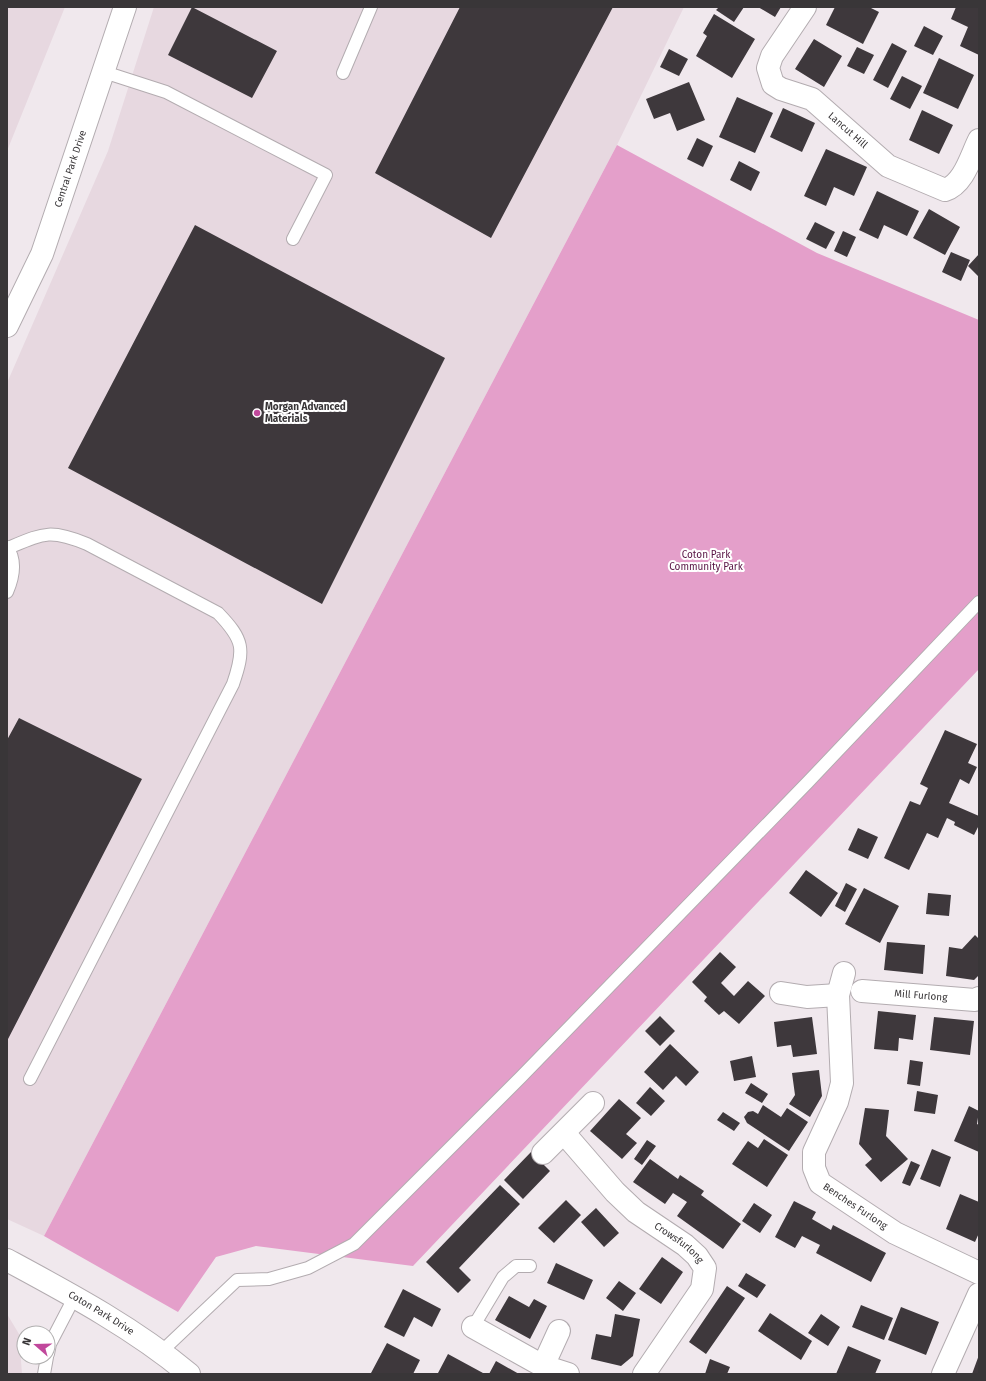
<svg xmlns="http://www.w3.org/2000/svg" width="986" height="1381" viewBox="0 0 986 1381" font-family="'Fira Sans',sans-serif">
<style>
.built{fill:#e7d8e0}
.green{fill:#e49fca}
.building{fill:#3e383c}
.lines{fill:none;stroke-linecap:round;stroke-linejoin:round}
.service-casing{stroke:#b3acb0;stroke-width:14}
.minor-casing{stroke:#b3acb0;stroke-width:24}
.service{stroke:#fff;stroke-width:12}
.minor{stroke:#fff;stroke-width:22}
.poi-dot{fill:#c1489c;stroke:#fff;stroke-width:1.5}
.labels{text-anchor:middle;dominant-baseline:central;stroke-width:4;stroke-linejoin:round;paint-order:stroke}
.street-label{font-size:10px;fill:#393638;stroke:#fff}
.poi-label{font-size:10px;font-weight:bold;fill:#393638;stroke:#fff;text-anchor:start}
.park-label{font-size:10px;fill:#581344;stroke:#fff}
</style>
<rect width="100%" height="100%" fill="#f0e8ed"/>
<path class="built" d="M7 7H65L7 151Z
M154 7H684L617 145 44 1236 7 1219V383L108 151Z
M7 1314 19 1334 22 1374H7Z"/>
<path class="green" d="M617 145 817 253 979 320V669L413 1266 256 1246 216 1257 178 1312 44 1236Z"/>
<path class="building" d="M192 7 277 51 252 98 168 55Z
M460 7H613L491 238 375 173Z
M719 7H744L734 22 716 10Z
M758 7H781L775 17Z
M835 7H869L879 12 863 44 826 25Z
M956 7H979V55L960 46 968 27 951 19Z
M714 14 755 39 732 78 696 56 707 36 703 33Z
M924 26 943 36 933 55 914 46Z
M814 39 842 56 824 87 795 69Z
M892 43 907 51 888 88 873 80Z
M857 47 874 55 864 74 847 66Z
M669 49 688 59 679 76 660 67Z
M939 58 974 75 958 109 923 93Z
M902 76 922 86 910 109 890 99Z
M689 82 705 120 677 131 670 113 654 119 646 99Z
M737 97 773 113 755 153 719 137Z
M783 108 815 123 802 152 770 137Z
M922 110 953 125 939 154 909 140Z
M697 138 713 146 703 167 687 159Z
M826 149 867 167 854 196 834 187 826 206 804 196Z
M739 161 760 172 751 191 730 180Z
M877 191 919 211 907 236 884 225 878 239 859 230Z
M929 209 960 227 945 255 913 238Z
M815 222 835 232 826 249 806 239Z
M195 225 445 358 322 604 68 468Z
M843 231 856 237 847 257 834 251Z
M951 252 970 260 961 281 942 272Z
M979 254V277L968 266Z
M19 718 142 779 7 1041V740Z
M945 730 977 744 968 763 977 767 969 784 960 779 949 803 979 816V825L974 835 954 825 955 822 947 818 938 838 927 833 909 870 884 858 910 801 920 805 928 788 920 784Z
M858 828 878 837 868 859 848 850Z
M806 870 838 893 821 917 789 893Z
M846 883 857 889 845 912 835 906Z
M864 888 899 906 880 943 845 924Z
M928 893 951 895 949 916 926 914Z
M975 935 979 939V975L974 980 946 976 949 947 962 949Z
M887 942 925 945 923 974 884 970Z
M720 952 736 967 721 983 734 996 748 981 765 996 739 1024 724 1011 719 1015 704 1001 707 997 692 982Z
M878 1011 916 1015 913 1040 899 1038 898 1051 874 1049Z
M660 1016 675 1031 660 1046 645 1031Z
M812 1017 817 1054 793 1057 791 1045 777 1047 774 1022Z
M934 1017 974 1021 970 1055 930 1050Z
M670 1044 699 1072 686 1086 676 1076 663 1090 644 1072Z
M752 1056 756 1077 734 1081 730 1061Z
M910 1060 923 1062 920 1086 907 1084Z
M819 1070 822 1096 810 1117 789 1104 795 1095 792 1073Z
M751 1083 768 1094 762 1103 745 1093Z
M650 1087 665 1101 651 1116 636 1103Z
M917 1091 938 1095 935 1114 914 1111Z
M619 1099 641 1118 626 1134 637 1143 622 1159 590 1131Z
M763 1105 781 1117 787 1108 808 1122 789 1151 747 1123 744 1117 748 1112 753 1111 758 1114Z
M969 1106 979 1111 977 1124 979 1125V1152L954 1141Z
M865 1108 889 1110 886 1136 908 1159 881 1182 865 1165 872 1159 859 1144Z
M723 1112 740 1123 734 1131 717 1120Z
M764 1139 788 1155 767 1187 732 1164 748 1141 758 1148Z
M647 1140 656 1146 642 1165 634 1159Z
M932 1149 951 1157 940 1187 920 1179Z
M531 1152 550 1171 523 1199 504 1180Z
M650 1159 678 1179 680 1175 704 1191 701 1195 741 1224 723 1249 677 1216 687 1202 673 1193 665 1204 633 1182Z
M911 1161 920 1165 910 1186 902 1183Z
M500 1185 520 1204 459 1268 471 1280 458 1293 426 1262Z
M960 1194 979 1202V1233L975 1242 946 1229Z
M566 1200 581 1215 554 1243 538 1228Z
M794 1201 816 1212 812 1219 831 1230 833 1225 886 1253 871 1282 816 1253 820 1245 802 1236 795 1248 775 1237Z
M754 1203 772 1215 760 1233 742 1221Z
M596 1208 619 1233 604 1247 581 1222Z
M662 1257 683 1272 661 1304 639 1289Z
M556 1263 593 1280 584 1300 547 1283Z
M746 1273 766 1285 757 1298 738 1286Z
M619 1281 636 1293 623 1311 606 1298Z
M727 1286 745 1298 706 1354 689 1342Z
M403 1289 441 1309 432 1327 414 1317 404 1337 384 1327Z
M509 1296 529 1307 534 1299 547 1306 530 1339 495 1320Z
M861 1305 893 1318 884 1340 852 1327Z
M901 1307 939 1322 926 1355 888 1340Z
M770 1313 812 1341 801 1360 758 1331Z
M615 1314 640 1319 633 1356 621 1366 591 1359 596 1334 611 1337Z
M821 1314 840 1327 828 1346 808 1333Z
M387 1343 420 1360 413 1374 371 1373Z
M848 1346 881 1360 875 1374H836Z
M448 1354 483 1373 482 1374 438 1373Z
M979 1355V1374H972Z
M710 1359 730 1367 727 1374H705Z
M496 1361 519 1374H489Z"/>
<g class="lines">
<g class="service-casing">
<path id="service" d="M104 72 166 92 326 175 293 239
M343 73 371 7
M7 547C17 561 13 578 7 592
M8 548C44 533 50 529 87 544L218 613C244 640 245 649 233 684L30 1079
M473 1327 503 1277 516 1266H530
M162 1351 237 1280 269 1279 308 1268 354 1244 521 1077 808 782 979 602
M48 1354 50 1344 75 1296
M44 1374 47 1357"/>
</g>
<g class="minor-casing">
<g id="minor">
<path id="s1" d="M805 7 772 56 768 68 773 84 781 89 812 99 888 166 945 190C964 184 971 156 979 140"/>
<path id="s2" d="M7 326 42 254 125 7"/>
<path id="s3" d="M844 973 838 995 842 1083 837 1102 814 1152V1168L820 1183 895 1233 979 1273"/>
<path id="s4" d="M862 991 975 1000 979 998"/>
<path d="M781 993 807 997 838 995"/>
<path id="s5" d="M564 1133 615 1192 636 1212 685 1245 697 1256 705 1268 702 1289 644 1374"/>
<path d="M543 1153 593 1103"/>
<path id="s6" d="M7 1260C70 1294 134 1328 189 1374"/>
<path d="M473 1327 543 1366 568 1374"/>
<path d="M543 1366 559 1331"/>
<path d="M943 1374 979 1294"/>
</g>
</g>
<use href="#service" class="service"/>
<use href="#minor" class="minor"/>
</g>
<circle class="poi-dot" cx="257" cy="413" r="4"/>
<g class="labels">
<g class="street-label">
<text stroke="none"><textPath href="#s1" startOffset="178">Lancut Hill</textPath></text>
<text stroke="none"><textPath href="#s2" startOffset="170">Central Park Drive</textPath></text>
<text stroke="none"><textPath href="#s4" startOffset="59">Mill Furlong</textPath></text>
<text stroke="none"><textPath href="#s3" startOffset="260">Benches Furlong</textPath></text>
<text stroke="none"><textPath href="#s5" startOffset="160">Crowsfurlong</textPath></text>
<text stroke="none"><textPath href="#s6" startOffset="108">Coton Park Drive</textPath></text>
</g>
<g class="poi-label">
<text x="265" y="407">Morgan Advanced<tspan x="265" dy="12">Materials</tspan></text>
</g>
<g class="park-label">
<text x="706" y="555">Coton Park<tspan x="706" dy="12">Community Park</tspan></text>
</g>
</g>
<rect width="986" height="1381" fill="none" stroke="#393638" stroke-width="16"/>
<g transform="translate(36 1345) rotate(290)"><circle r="19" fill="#ffffff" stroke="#b0afaf"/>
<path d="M0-3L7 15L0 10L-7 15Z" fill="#c1489c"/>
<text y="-6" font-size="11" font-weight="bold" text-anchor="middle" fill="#393638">N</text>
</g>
</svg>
